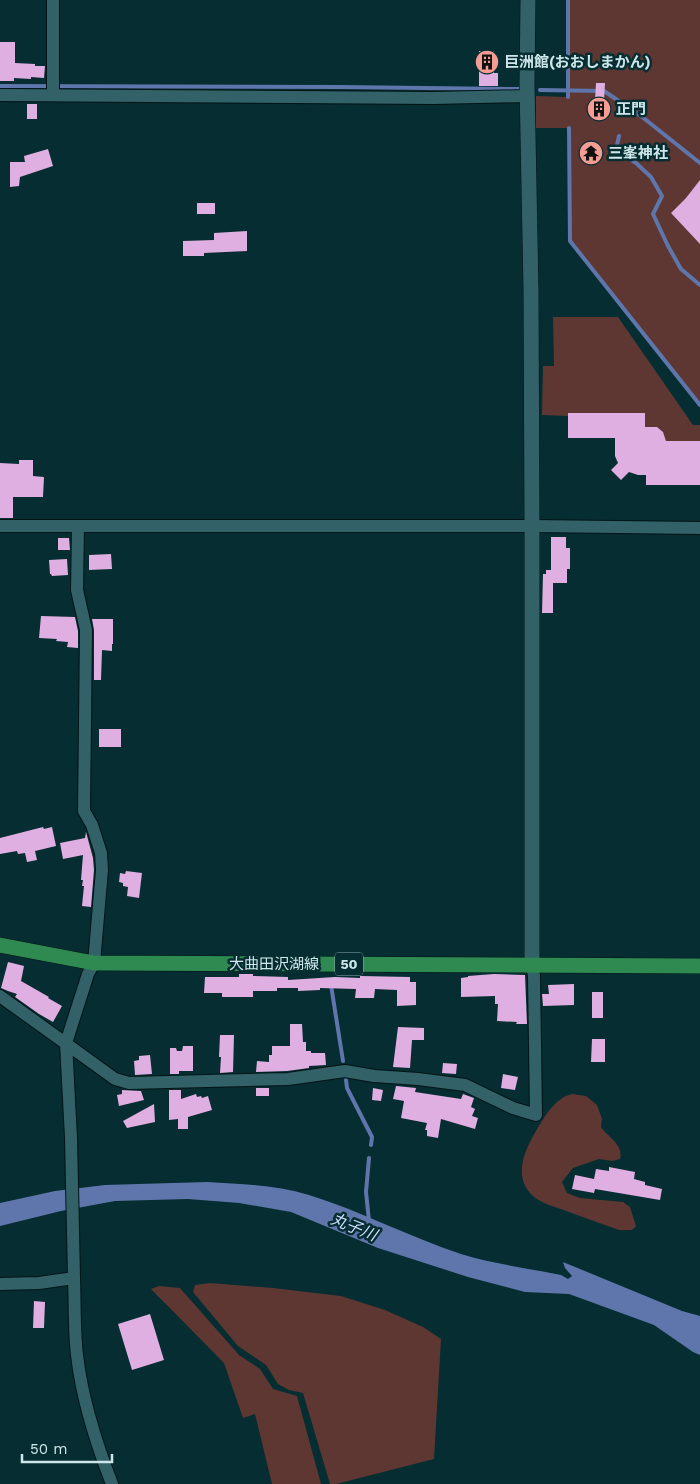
<svg xmlns="http://www.w3.org/2000/svg" width="700" height="1484" viewBox="0 0 700 1484" font-family="'Work Sans','Noto Sans JP',sans-serif">
<style>
.green{fill:#5e3733}
.water{fill:#5e76ab}
.lines{fill:none;stroke-linecap:round;stroke-linejoin:round}
.stream{stroke:#5e76ab;stroke-width:4}
.building{fill:#e0afe1}
.minor-casing{stroke:#001417;stroke-width:14}
.tertiary-casing{stroke:#001417;stroke-width:16}
.primary-casing{stroke:#001417;stroke-width:16}
.minor{stroke:#326268;stroke-width:12}
.tertiary{stroke:#326268;stroke-width:15}
.primary{stroke:#2e8a50;stroke-width:15}
.labels{text-anchor:middle;dominant-baseline:central;stroke-width:5;stroke-linejoin:round;paint-order:stroke}
.shield{fill:#062d31;stroke:#91aeb2;stroke-width:1}
.shield-label{font-size:14px;font-weight:bold;fill:#cde6e9}
.poi-label{font-size:15px;font-weight:bold;fill:#cde6e9;stroke:#062d31;text-anchor:start}
.street-label{font-size:15px;fill:#cde6e9;stroke:#062d31}
.water-label{font-size:16px;font-style:italic;fill:#d0dfff;stroke:#062d31}
</style>
<rect width="100%" height="100%" fill="#062d31"/>
<path class="green" d="M568 0H700V405L570 241 569 128H536V96L568 97Z
M553 317H618L693 425H700V441H666C662 427 659 427 645 427V413H568V416L542 415 543 366H554Z
M572 1094 586 1096 597 1105 602 1119 601 1127C608 1137 624 1145 620 1159L612 1161 599 1159 573 1168 562 1182 567 1193 580 1198 623 1202 630 1207 636 1226 632 1230H619C602 1224 585 1218 569 1212 557 1207 540 1204 531 1194 513 1175 525 1150 536 1131 545 1116 555 1098 572 1094Z
M210 1283 273 1288 341 1296 385 1310 423 1327 441 1339 434 1459 336 1484H330L303 1393 289 1390 278 1384 266 1365 238 1346 193 1292 195 1285Z
M159 1286 180 1288 239 1355 260 1369 273 1389 297 1396 321 1484H272L255 1414 243 1418 224 1363 151 1289Z"/>
<path class="water" d="M207 1182C242 1184 275 1185 309 1195 361 1211 409 1237 461 1254 493 1264 528 1268 561 1275L568 1279 572 1276 565 1268 563 1262 682 1311 700 1316V1355L693 1352 654 1325 569 1294 525 1292 468 1277 378 1248 291 1212 239 1203 188 1199 115 1201 61 1211 0 1226V1203L55 1191 105 1185Z"/>
<g class="lines">
<path class="stream" d="M568 0V97
M0 86 340 87 519 89
M540 90 604 91 641 116 700 163
M569 128 570 241 700 405
M619 136 616 150 636 163 651 177 662 196 653 214 668 246 681 269 700 285
M331 985 343 1061
M346 1080 347 1088 372 1137 371 1145
M369 1221 366 1192 369 1158"/>
</g>
<path class="building" d="M0 42H15V63L35 64V66H45L44 78 31 77V79L14 78V81H0Z
M479 51H494V73H498V86H479Z
M596 83H605L603 119 594 118Z
M27 104H37V119H27Z
M589 146 597 150 592 159 584 155Z
M48 149 53 166 20 177 19 186 10 187V162H25L24 156Z
M700 180V244L671 213 686 198Z
M197 203H215V214H197Z
M247 231V251L204 253V256H183V241L214 240V233Z
M568 413H645V427H657L663 432 666 441H700V485H646V475H638L629 472 621 480 611 470 618 463 615 456V438H568Z
M19 460H33V476L44 477 43 497H13V518H0V463L19 464Z
M551 537H566V548H570V569H567V583H553V613H542L543 574H546V570H551Z
M58 538H69L70 550H58Z
M111 554 112 569 89 570V555Z
M67 559 68 575 52 576 51 574H50L49 560Z
M41 616 75 617 78 631V648L67 647 68 642 56 641 57 639 39 638Z
M92 619H113V644H112V651L102 650 101 680H94V630Z
M99 729H121V747H99Z
M43 827 44 829 52 827 56 846 35 851 37 860 27 862 25 853 18 854 17 851 0 854V838Z
M86 832 93 858 94 870 91 907 82 906 84 886H82L83 880H81L83 855 63 859 60 843 85 838Z
M126 871 142 873 139 898 127 896 128 887 123 886V883L119 882 120 873 125 874Z
M8 962 24 966 21 981 49 997 48 998 62 1006 53 1022 39 1014 15 997 17 994 8 991 1 988Z
M239 974H253V976L288 977V980L335 977 360 978V976L410 977V982H416V1005L397 1006V990L375 989 374 998H355L356 989 320 988V990L298 991V988H277V991H253V997H222V993H204L205 977H239Z
M494 974 525 975 527 1024H516L517 1022 497 1021 498 1004H495V996L461 997V978L468 977V976Z
M574 984V1005L543 1006 542 994H549L548 985Z
M592 992H603V1018H592Z
M290 1024H302L303 1042H306V1051H311V1053H325L326 1065 309 1066V1068L287 1071 256 1072 257 1061 269 1062V1055H272V1046H290Z
M398 1027 424 1028V1040H412L410 1068 393 1067Z
M220 1035H234L233 1072 220 1073 221 1057H219Z
M592 1039H605V1062H591Z
M183 1046H193V1071H179V1074H170V1048H176L177 1051H182Z
M150 1055 152 1074 135 1075 134 1061 139 1060V1056Z
M443 1063 457 1064 456 1074 442 1073Z
M503 1074 518 1077 515 1090 501 1088Z
M396 1086 416 1088 415 1092 461 1099 463 1094 474 1098 471 1107 475 1109 472 1116 478 1118 475 1129 441 1119 438 1138 427 1136V1130H425L427 1123 401 1118 404 1101 393 1099Z
M256 1088H269V1096H256Z
M373 1088 383 1090 381 1101 372 1100Z
M122 1090 141 1091 144 1100 119 1106 117 1095 122 1094Z
M169 1090H181V1099L196 1094 197 1097 201 1096 202 1098 208 1096 212 1110 188 1117V1129H178V1119L169 1120Z
M154 1104 155 1122 127 1128 123 1121Z
M609 1167 635 1172 634 1179 645 1182V1185L662 1189 660 1200 595 1189 594 1193 572 1189 575 1175 594 1179 596 1169 609 1171Z
M34 1301 45 1302 44 1328H33Z
M150 1314 164 1360 132 1370 118 1324Z"/>
<g class="lines">
<g class="minor-casing">
<path id="minor" d="M0 95 434 98 527 96
M53 95V0
M0 526H532L700 528
M0 996 115 1079 129 1083 288 1079 345 1071 374 1076 418 1079 465 1085 513 1108 536 1115 534 976 532 965
M74 1278 71 1138 66 1043 88 974 94 963 102 870 101 853 92 825 84 811 86 630 77 590 78 526
M0 1284 39 1283 74 1278C75 1303 74 1330 77 1355 82 1399 96 1443 112 1484"/>
</g>
<g class="tertiary-casing">
<path id="tertiary" d="M528 0 527 84 531 290 532 526V965"/>
</g>
<g class="primary-casing">
<path id="primary" d="M0 945 94 963 700 966"/>
</g>
<use href="#minor" class="minor"/>
<use href="#tertiary" class="tertiary"/>
<use href="#primary" class="primary"/>
</g>
<defs>
<g id="building-disc" transform="scale(1.25)"><circle r="9.5" fill="#f59c94" stroke="#062d31"/><path d="M-4-6H4V6H1V3H-1V6H-4ZM-2.5-4.3h1.7v1.8h-1.7ZM.8-4.3h1.7v1.8H.8ZM-2.5-1h1.7V.8h-1.7ZM.8-1h1.7V.8H.8Z" fill="#111"/></g>
<g id="temple-disc" transform="scale(1.25)"><circle r="9.5" fill="#f59c94" stroke="#062d31"/><path d="M0-6L5-2H3V0L6.5 2.5H4V6H1.5V3h-3V6H-4V2.5H-6.5L-3 0V-2H-5Z" fill="#111"/></g>
</defs>
<g fill-rule="evenodd">
<use href="#building-disc" x="487" y="62"/>
<use href="#building-disc" x="599" y="109"/>
<use href="#temple-disc" x="591" y="153"/>
</g>
<g class="labels">
<rect class="shield" x="335" y="952.5" width="28" height="23" rx="4"/>
<g class="shield-label">
<text x="349" y="964">50</text>
</g>
<g class="poi-label">
<text x="504" y="62">巨洲館(おおしまかん)</text>
<text x="616" y="109">正門</text>
<text x="608" y="153">三峯神社</text>
</g>
<g class="street-label">
<text x="274" y="964">大曲田沢湖線</text>
</g>
<g class="water-label">
<text transform="translate(354 1227) rotate(22)">丸子川</text>
</g>
</g>
<path d="M22 1454v8h90v-8" fill="none" stroke="#cde6e9" stroke-width="2.5"/>
<text x="30" y="1454" font-size="15" fill="#cde6e9" stroke="#062d31" stroke-width="4" paint-order="stroke">50 m</text>
</svg>
